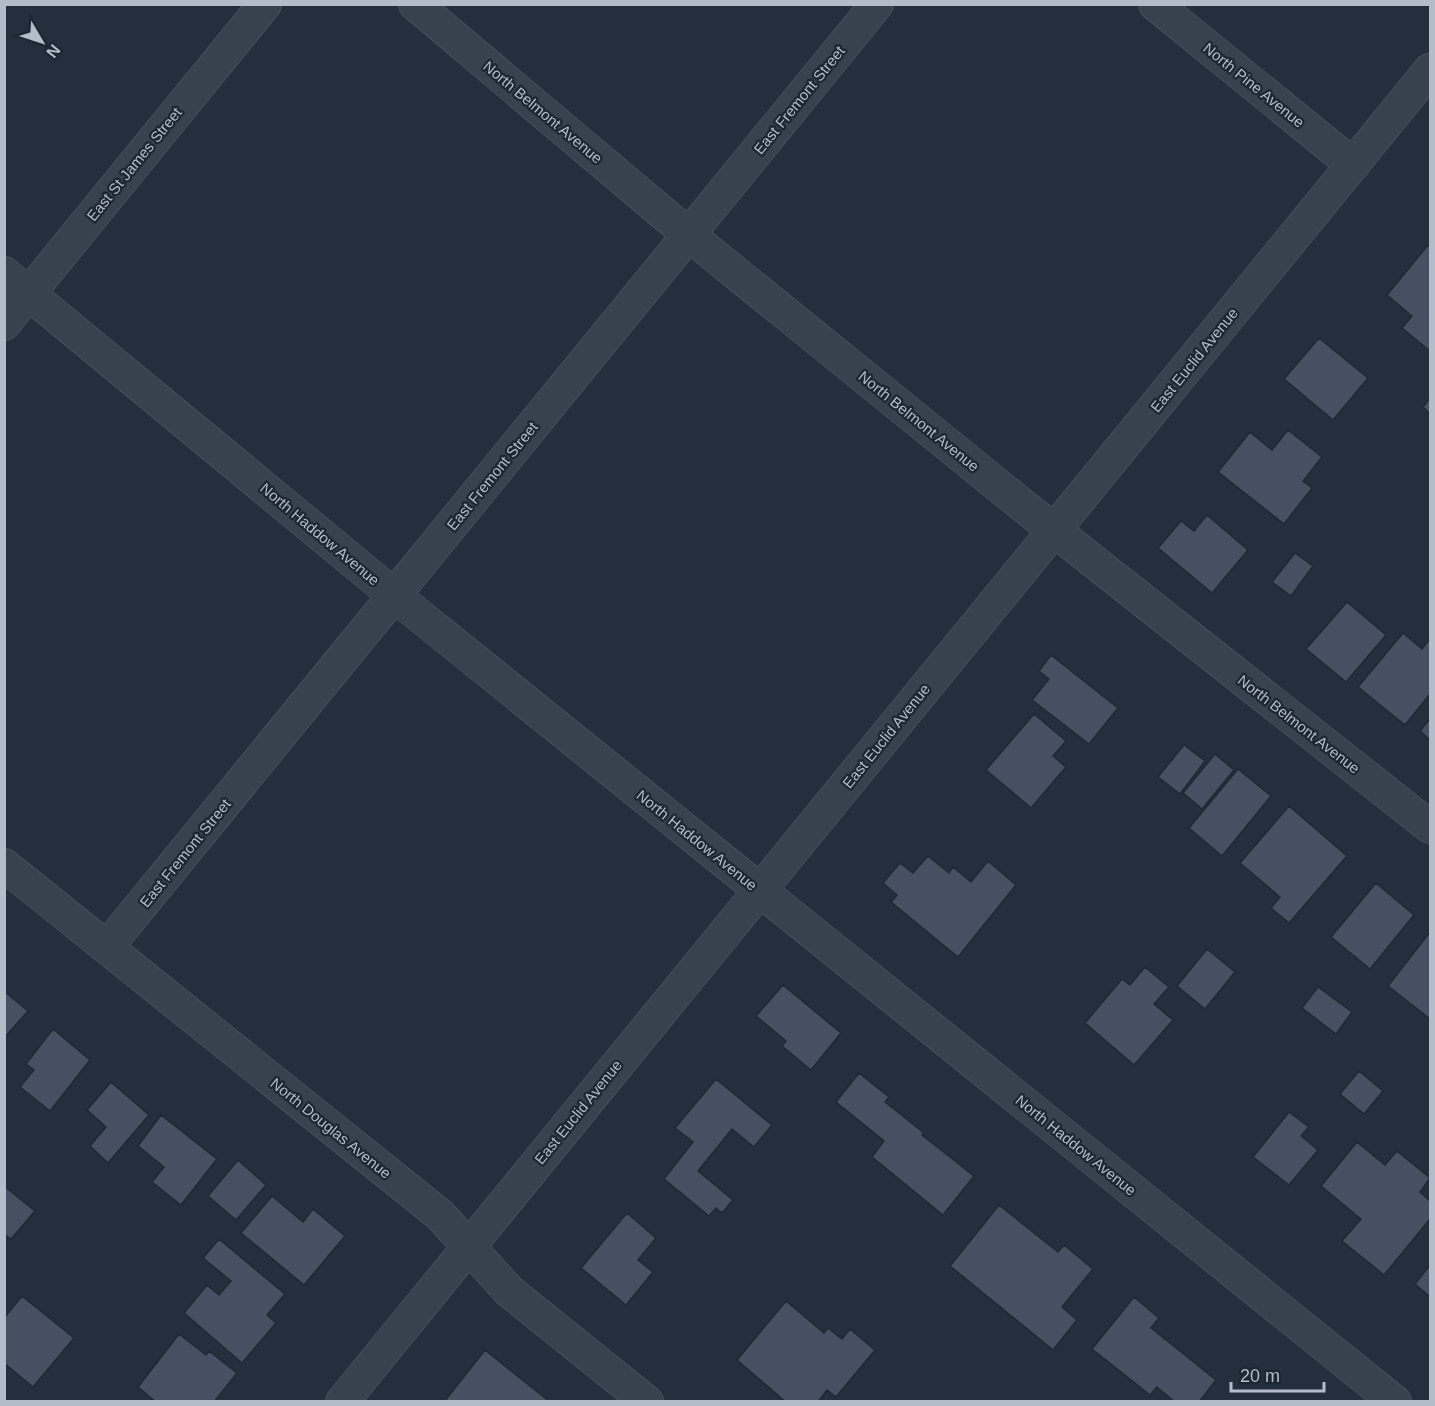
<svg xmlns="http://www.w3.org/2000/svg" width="1435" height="1406" viewBox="0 0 1435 1406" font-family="Arial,sans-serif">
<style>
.building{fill:#455162;stroke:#1f2835;stroke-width:1.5}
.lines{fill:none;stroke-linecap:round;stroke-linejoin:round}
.minor-casing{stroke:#565f6c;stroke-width:34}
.minor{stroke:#38414e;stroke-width:33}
.labels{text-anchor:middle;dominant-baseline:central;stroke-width:4.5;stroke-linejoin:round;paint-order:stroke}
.street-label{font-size:15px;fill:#b4bcc9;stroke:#1d2633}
</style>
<rect width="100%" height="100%" fill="#242f3e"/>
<path class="building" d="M1428 245 1430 247V351L1402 328 1412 316 1387 295Z
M1319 338 1368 378 1333 420 1284 379Z
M1430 398V414L1423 407Z
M1288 430 1322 457 1303 481 1312 488 1284 524 1218 472 1250 432 1272 450Z
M1207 515 1248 550 1212 593 1158 548 1181 521 1194 531Z
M1295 553 1313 566 1291 596 1272 582Z
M1347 602 1386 635 1346 682 1306 649Z
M1403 633 1422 649 1430 639V694L1405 725 1358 687Z
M1051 655 1118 708 1089 744 1032 700 1049 679 1039 671Z
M1034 714 1066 741 1053 756 1066 767 1031 808 986 770Z
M1430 719V740L1420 731Z
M1184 745 1205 761 1180 794 1158 777Z
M1215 754 1234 770 1202 809 1183 793Z
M1238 769 1271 796 1222 856 1189 828Z
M1289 806 1347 856 1289 923 1271 908 1280 897 1240 863Z
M928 856 949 873 953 867 971 882 988 861 1016 885 958 957 891 902 897 895 883 883 900 863 913 873Z
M1376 883 1414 915 1370 969 1331 937Z
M1430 932V1019L1388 986Z
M1207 949 1235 972 1205 1009 1177 986Z
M1145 967 1169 987 1154 1004 1173 1020 1134 1065 1085 1023 1122 979 1130 985Z
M783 985 841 1033 811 1070 782 1046 786 1041 756 1016Z
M1318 987 1352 1012 1336 1034 1302 1008Z
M4 991 28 1011 4 1038Z
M53 1029 90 1060 50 1111 20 1087 34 1070 26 1064Z
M1359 1071 1383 1091 1364 1114 1340 1094Z
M859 1073 889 1097 885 1102 924 1133 922 1135 974 1176 943 1215 872 1157 884 1141 836 1102Z
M716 1079 772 1125 754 1147 732 1129 698 1171 733 1200 722 1213 716 1208 709 1216 664 1179 693 1142 675 1128Z
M111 1082 149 1115 108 1163 90 1146 106 1127 87 1110Z
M1289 1112 1309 1127 1301 1136 1318 1150 1289 1185 1253 1157Z
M161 1115 217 1159 181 1205 152 1182 164 1167 138 1146Z
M1357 1142 1385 1165 1397 1151 1430 1178 1420 1192 1430 1201V1219L1384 1275 1342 1241 1361 1219 1321 1186Z
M238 1160 266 1185 236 1220 208 1196Z
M4 1186 35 1211 11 1239 4 1234Z
M272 1196 303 1222 313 1209 345 1236 304 1285 241 1233Z
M999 1205 1058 1252 1064 1245 1093 1269 1062 1307 1077 1320 1053 1350 950 1266Z
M627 1213 656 1238 638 1260 653 1272 626 1305 581 1268Z
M219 1239 285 1294 267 1315 276 1323 242 1363 184 1313 207 1285 219 1295 231 1281 203 1258Z
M1430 1265V1297L1415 1284Z
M22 1296 74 1338 33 1387 4 1363V1318Z
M1134 1297 1159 1318 1151 1328 1216 1380 1199 1402H1175L1157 1387 1150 1395 1092 1349Z
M786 1301 824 1333 828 1328 842 1339 850 1329 875 1350 836 1397 827 1390 818 1402H786L737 1360Z
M179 1334 206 1355 209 1351 237 1373 214 1402H156L138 1387Z
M485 1350 550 1402H444Z"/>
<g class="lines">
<g class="minor-casing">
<path id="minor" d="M415 4 689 235 1021 504 1430 827
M1155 4 1353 165
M4 273 395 596 1395 1402
M4 324 265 4
M4 865 440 1215 509 1291 647 1402
M107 947 877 4
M342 1402 1430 70"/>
</g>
<use href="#minor" class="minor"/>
</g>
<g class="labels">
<g class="street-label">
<text transform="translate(1254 85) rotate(39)">North Pine Avenue</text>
<text transform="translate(799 100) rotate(-51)">East Fremont Street</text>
<text transform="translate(543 112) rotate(40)">North Belmont Avenue</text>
<text transform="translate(134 164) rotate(-51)">East St James Street</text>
<text transform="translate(1194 360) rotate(-51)">East Euclid Avenue</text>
<text transform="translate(919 421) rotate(39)">North Belmont Avenue</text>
<text transform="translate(492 476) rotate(-51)">East Fremont Street</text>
<text transform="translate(320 534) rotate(40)">North Haddow Avenue</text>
<text transform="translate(1299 724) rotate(38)">North Belmont Avenue</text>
<text transform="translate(886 736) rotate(-51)">East Euclid Avenue</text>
<text transform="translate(697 840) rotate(39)">North Haddow Avenue</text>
<text transform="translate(185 853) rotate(-51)">East Fremont Street</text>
<text transform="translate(578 1112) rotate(-51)">East Euclid Avenue</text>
<text transform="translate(331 1128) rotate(39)">North Douglas Avenue</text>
<text transform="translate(1076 1145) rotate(39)">North Haddow Avenue</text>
</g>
</g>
<rect width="1435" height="1406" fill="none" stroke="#b4bcc9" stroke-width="12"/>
<g transform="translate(42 42) rotate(129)" stroke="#1d2633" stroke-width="4.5" paint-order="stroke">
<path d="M0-4.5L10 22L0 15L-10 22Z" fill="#b4bcc9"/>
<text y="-9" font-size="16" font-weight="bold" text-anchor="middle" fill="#b4bcc9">N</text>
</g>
<path d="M1231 1382v9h93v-9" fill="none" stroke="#b4bcc9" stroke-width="3"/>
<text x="1240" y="1382" font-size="18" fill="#b4bcc9" stroke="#1d2633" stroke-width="4.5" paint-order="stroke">20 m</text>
</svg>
